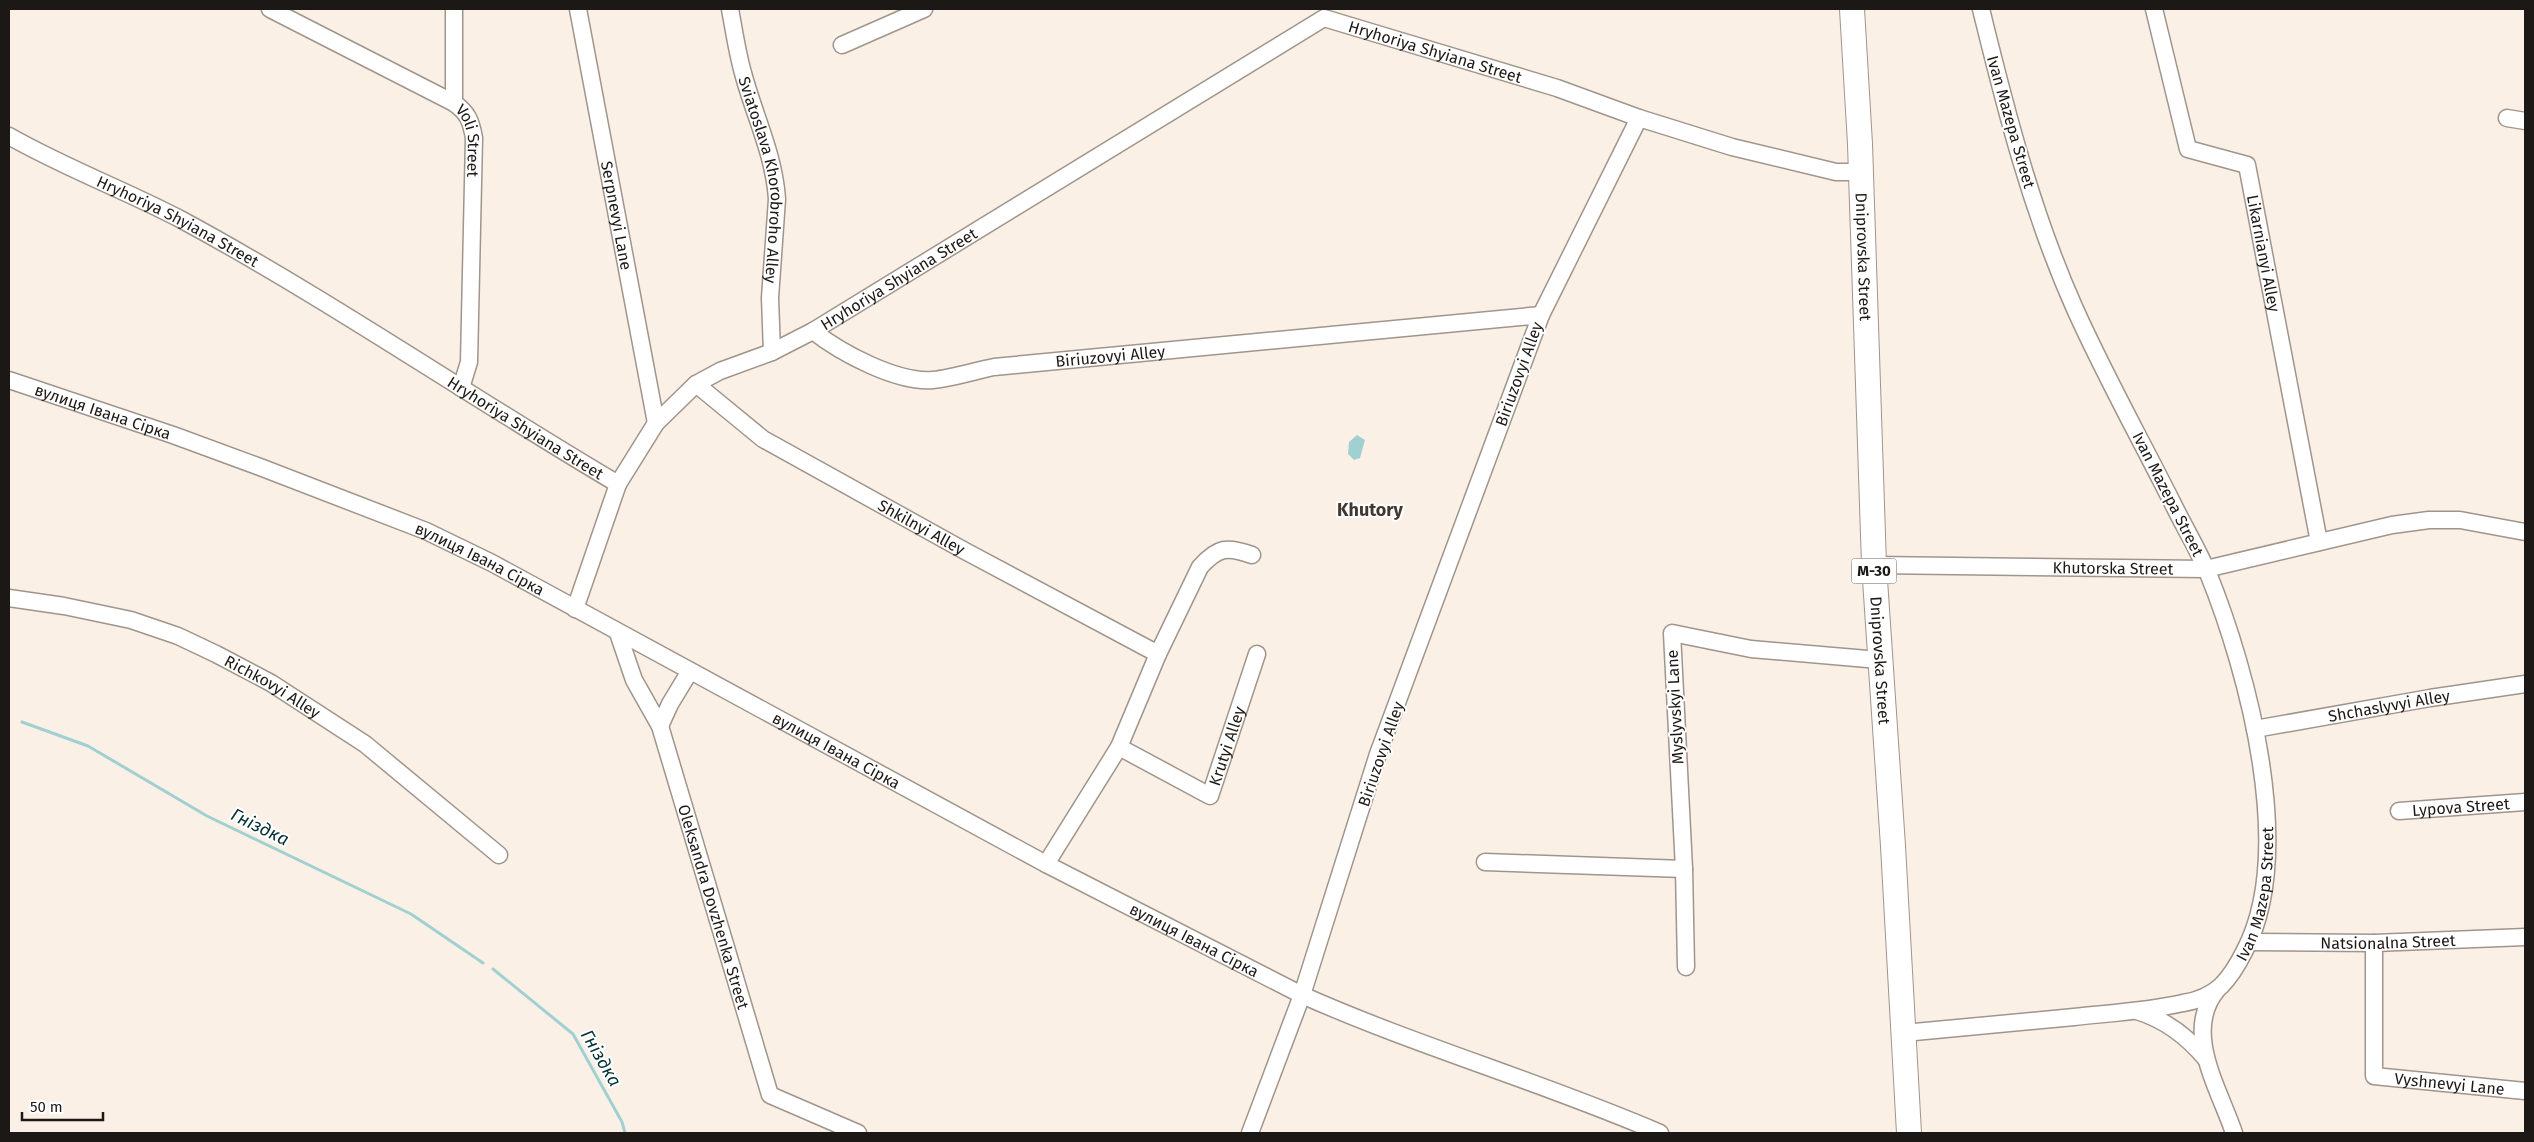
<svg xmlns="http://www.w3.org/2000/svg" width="2534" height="1142" viewBox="0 0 2534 1142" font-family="'Fira Sans',sans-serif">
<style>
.water{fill:#a1d0d2}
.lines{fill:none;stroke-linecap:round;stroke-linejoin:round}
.stream{stroke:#a1d0d2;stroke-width:3}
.minor-casing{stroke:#9f958b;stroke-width:19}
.highway-casing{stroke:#9f958b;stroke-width:26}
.minor{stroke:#fff;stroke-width:16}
.highway{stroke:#fff;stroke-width:24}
.labels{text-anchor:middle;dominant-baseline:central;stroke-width:4;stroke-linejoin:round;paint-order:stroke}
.shield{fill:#fff;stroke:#605d5b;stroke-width:1}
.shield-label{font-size:15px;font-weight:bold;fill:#1c1815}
.street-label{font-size:16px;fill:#1c1815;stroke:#fff}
.neighbourhood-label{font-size:18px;font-weight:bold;fill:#413830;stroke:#fff}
.water-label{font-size:18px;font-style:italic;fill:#023134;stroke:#fff}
</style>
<rect width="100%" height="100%" fill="#fbf0e6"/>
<path class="water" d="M1357 435 1365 440 1360 458 1354 460 1348 454 1349 442Z"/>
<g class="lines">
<path class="stream" d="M22 722 88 746 207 816 411 914 483 963
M493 969 573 1034 622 1122 625 1133"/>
<g class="minor-casing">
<g id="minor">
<path id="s1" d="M270 9 454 103C468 113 471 121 474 138L469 362 461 388"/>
<path d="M454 9V103"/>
<path id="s2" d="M578 9 656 423"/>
<path id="s3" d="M730 9C734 30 737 52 743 73 754 115 774 154 777 199L770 298 772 352"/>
<path id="s4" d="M2154 9 2188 149 2247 165 2319 542"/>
<path d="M842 45 924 9"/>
<path d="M2507 118 2525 121"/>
<path id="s5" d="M9 136C65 168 125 190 182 220 330 300 472 398 618 484L656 423 696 384 720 371 772 352 813 331 1324 18 1557 88 1639 118 1732 147 1836 172H1861"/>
<path d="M1541 315 1639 118"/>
<path id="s6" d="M813 331C841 353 897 383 933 380 953 378 974 371 994 367L1541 315 1378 754 1302 995 1250 1133"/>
<path id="s7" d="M9 380 173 435 260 467 426 531 492 563 1046 864 1302 995C1419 1047 1542 1082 1660 1133"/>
<path id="s8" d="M696 384 763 439 965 551 1158 654"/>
<path id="s9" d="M1874 565 2206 569 2392 525 2429 520H2460L2525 532"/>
<path id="s10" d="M9 598 64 606 131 620 178 636 216 654 271 683 365 744 499 855"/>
<path d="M575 609 618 484"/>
<path id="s11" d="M618 633 634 680 660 726 770 1095 858 1133"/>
<path d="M660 726 670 704 690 671"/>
<path id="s12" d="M2255 729 2430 698 2525 684"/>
<path id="s13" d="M1119 747 1210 796 1257 654"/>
<path id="s14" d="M2399 811 2525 802"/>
<path d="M1485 862 1684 869 1686 967"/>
<path d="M1046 864 1119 747 1158 654 1200 567C1218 547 1227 546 1252 555"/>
<path d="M1684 869 1672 633 1751 649 1879 660"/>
<path id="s15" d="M2249 942 2374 943 2525 937"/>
<path id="s16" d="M2374 943V1076L2525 1091"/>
<path d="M2217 990C2182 1032 2220 1090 2234 1133"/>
<path d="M2137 1011C2166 1020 2187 1036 2206 1059"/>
<path id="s17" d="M1904 1033C1961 1028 2018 1022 2074 1017 2110 1013 2148 1011 2183 1003 2196 1001 2211 995 2221 986 2230 977 2238 964 2244 952 2297 853 2248 672 2208 573 2198 550 2185 528 2174 506 2141 440 2105 376 2075 309 2032 213 2006 111 1981 9"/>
</g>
</g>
<g class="highway-casing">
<g id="highway">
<path id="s18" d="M1852 9 1860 144 1874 565 1893 846 1909 1133"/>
</g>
</g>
<use href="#minor" class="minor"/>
<use href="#highway" class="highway"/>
</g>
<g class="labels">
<rect class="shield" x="1851.5" y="558.5" width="45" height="25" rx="4"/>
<g class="shield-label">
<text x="1874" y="571">М-30</text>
</g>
<g class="street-label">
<text stroke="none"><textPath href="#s5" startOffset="1674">Hryhoriya Shyiana Street</textPath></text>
<text transform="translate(2011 122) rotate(74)">Ivan Mazepa Street</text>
<text stroke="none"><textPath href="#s1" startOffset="250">Voli Street</textPath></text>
<text stroke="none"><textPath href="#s3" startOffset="175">Sviatoslava Khorobroho Alley</textPath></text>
<text stroke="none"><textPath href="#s2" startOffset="210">Serpnevyi Lane</textPath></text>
<text stroke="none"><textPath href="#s5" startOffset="189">Hryhoriya Shyiana Street</textPath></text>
<text stroke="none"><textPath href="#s4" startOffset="295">Likarnianyi Alley</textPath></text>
<text stroke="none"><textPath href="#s18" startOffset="248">Dniprovska Street</textPath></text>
<text stroke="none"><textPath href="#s5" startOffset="1059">Hryhoriya Shyiana Street</textPath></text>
<text stroke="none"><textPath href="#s6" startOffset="311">Biriuzovyi Alley</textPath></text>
<text transform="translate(1519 374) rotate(-70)">Biriuzovyi Alley</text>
<text stroke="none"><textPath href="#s7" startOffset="99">вулиця Івана Сірка</textPath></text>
<text stroke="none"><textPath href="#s5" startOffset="594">Hryhoriya Shyiana Street</textPath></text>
<text transform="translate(2168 494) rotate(63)">Ivan Mazepa Street</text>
<text stroke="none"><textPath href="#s8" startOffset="268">Shkilnyi Alley</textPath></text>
<text stroke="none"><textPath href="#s7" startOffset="504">вулиця Івана Сірка</textPath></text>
<text stroke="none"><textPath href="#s9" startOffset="239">Khutorska Street</textPath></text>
<text stroke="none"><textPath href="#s18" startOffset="652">Dniprovska Street</textPath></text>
<text stroke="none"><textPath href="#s10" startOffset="281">Richkovyi Alley</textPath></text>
<text stroke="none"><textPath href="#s12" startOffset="136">Shchaslyvyi Alley</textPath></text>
<text transform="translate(1675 707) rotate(-93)">Myslyvskyi Lane</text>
<text stroke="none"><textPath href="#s13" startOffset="156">Krutyi Alley</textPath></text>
<text stroke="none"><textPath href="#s7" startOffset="909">вулиця Івана Сірка</textPath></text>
<text transform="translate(1381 754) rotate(-71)">Biriuzovyi Alley</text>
<text stroke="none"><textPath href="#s14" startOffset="62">Lypova Street</textPath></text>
<text stroke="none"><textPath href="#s17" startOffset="424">Ivan Mazepa Street</textPath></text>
<text stroke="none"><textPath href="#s11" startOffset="291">Oleksandra Dovzhenka Street</textPath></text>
<text stroke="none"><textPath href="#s7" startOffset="1314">вулиця Івана Сірка</textPath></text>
<text stroke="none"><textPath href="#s15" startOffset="139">Natsionalna Street</textPath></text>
<text stroke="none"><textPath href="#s16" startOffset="209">Vyshnevyi Lane</textPath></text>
</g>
<g class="neighbourhood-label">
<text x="1370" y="510">Khutory</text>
</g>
<g class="water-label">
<text transform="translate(260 827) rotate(26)">Гніздка</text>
<text transform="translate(601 1058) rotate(60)">Гніздка</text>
</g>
</g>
<rect width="2534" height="1142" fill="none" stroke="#1c1815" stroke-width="20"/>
<path d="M22 1112v8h81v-8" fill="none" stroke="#1c1815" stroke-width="2.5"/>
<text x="30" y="1112" font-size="15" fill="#1c1815" stroke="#ffffff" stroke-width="4" paint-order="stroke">50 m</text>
</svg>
